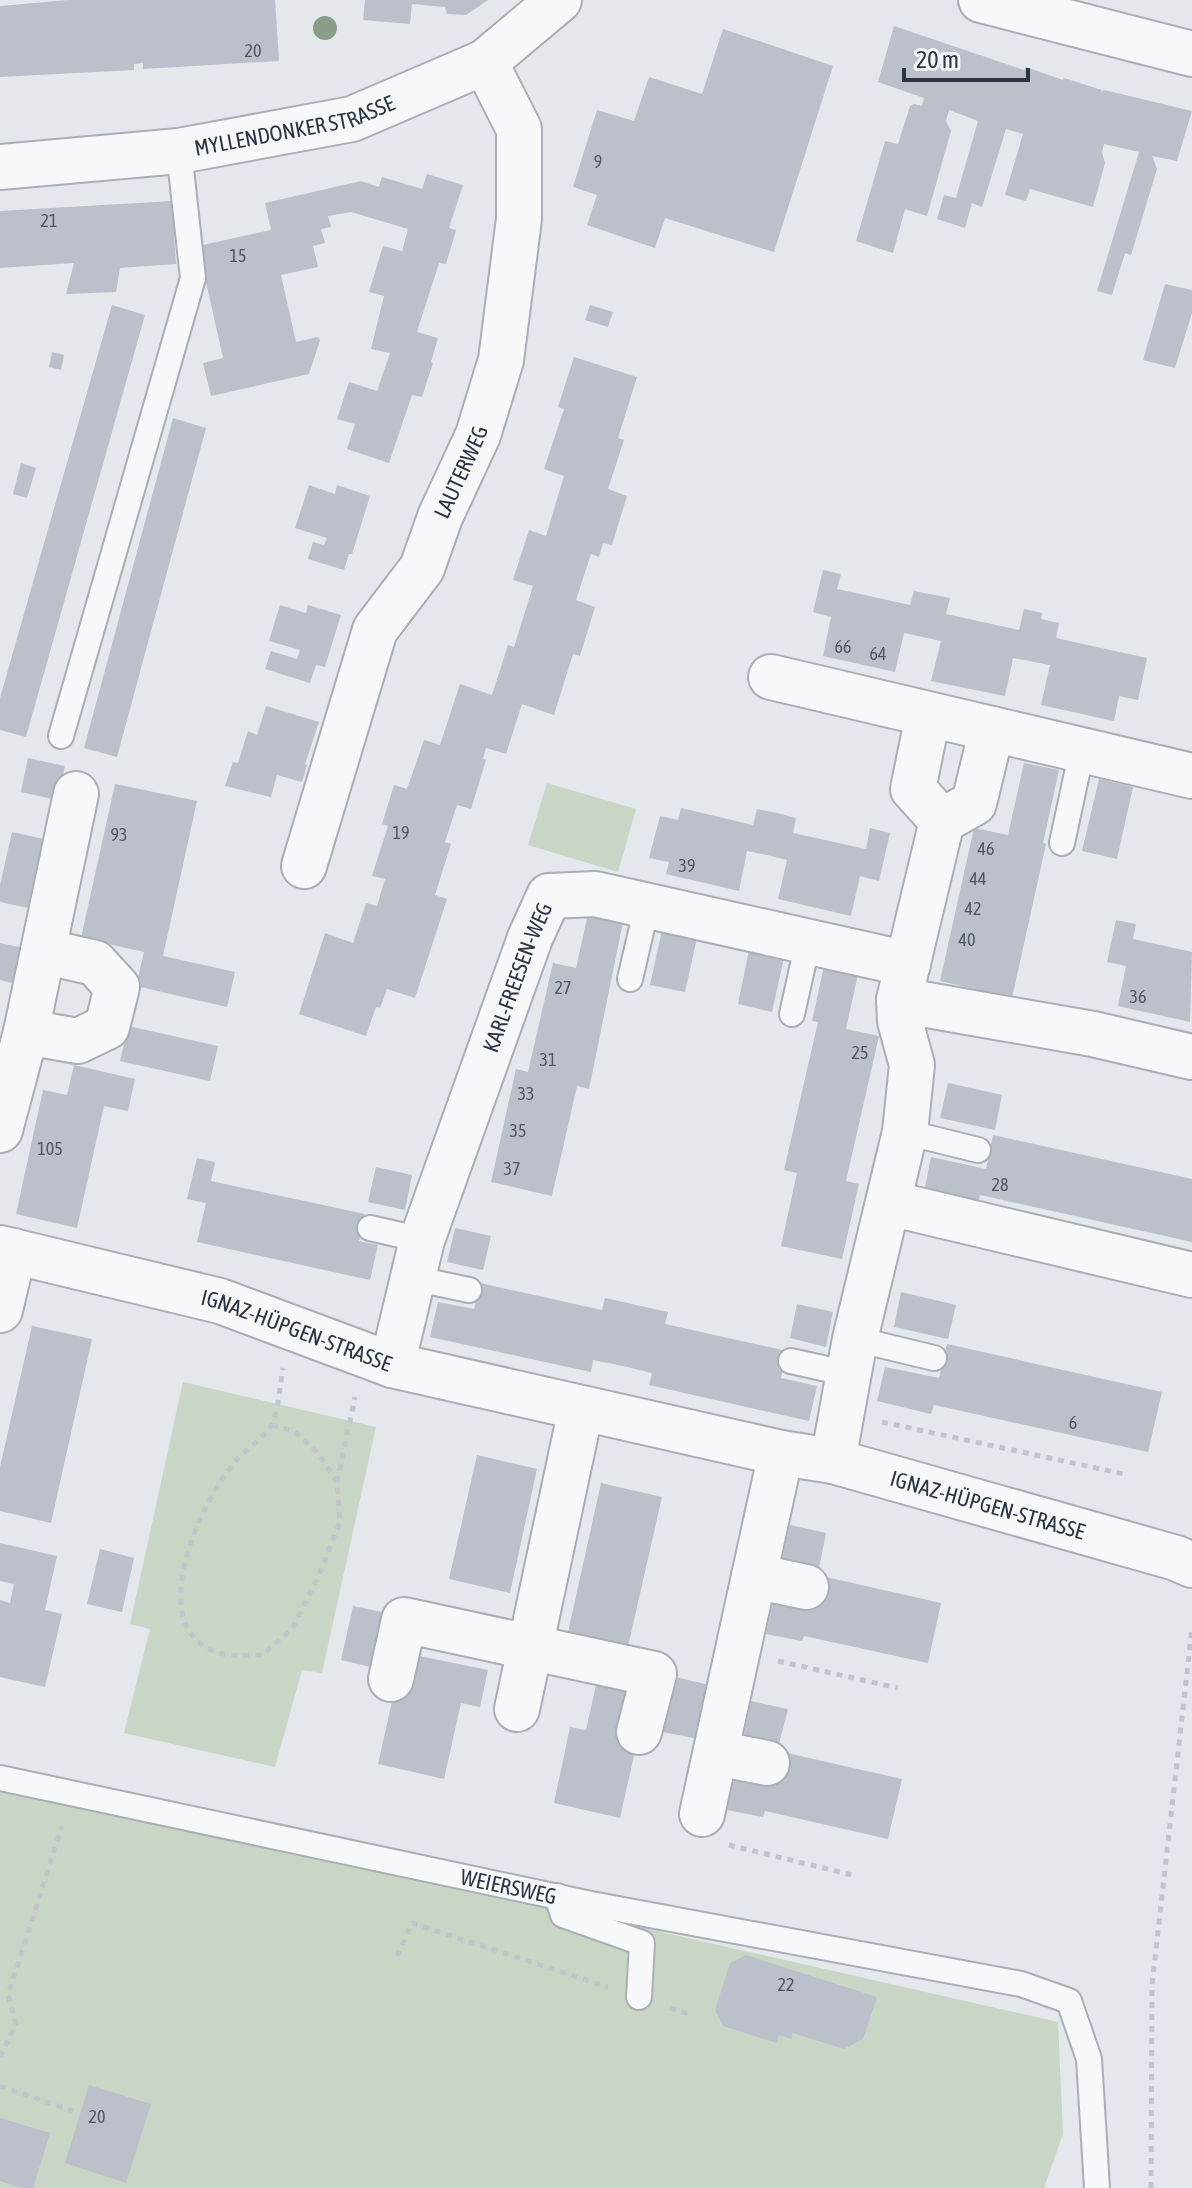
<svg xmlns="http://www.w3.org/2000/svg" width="1192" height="2188" viewBox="0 0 1192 2188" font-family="'Asap Condensed',sans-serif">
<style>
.green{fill:#c9d6c5}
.building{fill:#bbc0ca}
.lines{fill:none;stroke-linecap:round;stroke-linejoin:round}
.service-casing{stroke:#a9aeb7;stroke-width:28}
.minor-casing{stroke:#a9aeb7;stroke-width:48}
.tertiary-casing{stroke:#a9aeb7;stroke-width:48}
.path{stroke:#c2c5cb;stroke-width:5;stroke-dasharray:6 6;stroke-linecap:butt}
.service{stroke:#f7f8fa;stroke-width:24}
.minor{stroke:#f7f8fa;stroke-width:44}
.tertiary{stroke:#f7f8fa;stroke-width:44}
.tree{fill:#899d89}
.labels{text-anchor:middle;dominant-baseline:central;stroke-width:8;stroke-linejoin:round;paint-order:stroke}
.number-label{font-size:18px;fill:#4f5766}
.street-label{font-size:22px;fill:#2b3445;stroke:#f4f6f9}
</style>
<rect width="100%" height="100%" fill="#e4e7ec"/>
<path class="green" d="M547 783 636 809 618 872 528 845Z
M183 1382 376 1427 322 1673 302 1670 275 1767 124 1733 150 1629 130 1624Z
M0 1792 269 1843 1058 2022 1063 2134 1044 2188H0Z"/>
<path class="building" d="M68 0H275L279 61 143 69V63L134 64V70L0 77V6Z
M365 0H488L466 15 447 14 445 7 412 4 410 24 363 20Z
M894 26 1024 70 1026 67 1063 80 1064 78 1102 90 1101 92 1104 90 1192 111 1177 161 1152 156 1157 169 1131 255 1125 253 1112 295 1097 291 1139 152 1104 144 1102 152 1105 163 1093 207 1030 189 1026 201 1005 195 1023 134 1006 129 982 207 972 203 965 228 937 219 944 195 956 198 978 121 949 110 946 121 951 131 927 216 905 209 893 253 856 241 885 141 898 144 910 106 914 104 922 106 924 98 878 82Z
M723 29 833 66 774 252 665 218 655 248 587 225 597 195 573 187 597 110 634 121 649 77 702 94Z
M427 174 463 185 449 228 456 230 446 264 439 263 417 332 438 338 431 362 433 363 422 397 412 395 389 463 347 449 355 424 337 419 349 382 377 391 390 353 371 349 384 296 369 292 383 246 402 251 408 229 351 212 328 216 331 227 321 229 325 243 313 246 318 267 281 275 296 342 318 337 320 340 309 374 211 396 203 363 223 358 198 246 271 230 265 203 361 181 379 187 382 177 422 189Z
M172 201 176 264 120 268 116 292 66 294 74 263 0 268V211Z
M1165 284 1192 290V313L1175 368 1143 360Z
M112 305 145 315 26 737 0 730V698Z
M590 305 613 312 608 327 585 320Z
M52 352 64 355 61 370 49 367Z
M574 357 637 377 618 438 624 440 608 489 627 496 612 545 603 543 599 557 591 554 576 600 595 607 580 656 573 654 554 715 522 704 506 754 486 748 483 759 486 760 471 809 457 805 445 842 451 844 435 895 447 899 415 998 387 989 380 1008 376 1007 366 1036 299 1014 325 933 353 943 366 903 377 906 385 879 372 876 388 826 382 824 394 785 407 789 424 740 440 745 460 684 492 695 508 645 514 647 533 586 513 580 529 530 546 536 564 476 544 469 564 409 558 407Z
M173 418 206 428 117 757 84 748Z
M21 463 36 468 27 498 13 494Z
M309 485 335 494 337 485 370 496 352 554H349L344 570 308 559 313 542 324 545 327 538 295 528Z
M823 570 841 574 837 589 910 605 914 591 950 598 946 614 1019 630 1024 609 1042 613 1041 619 1059 623 1056 638 1147 658 1138 700 1119 696 1114 721 1041 705 1050 665 1013 658 1005 696 931 681 941 641 904 633 895 672 823 656 831 617 813 612Z
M280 605 306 613 308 605 341 615 325 667 316 665 310 683 265 669 271 651 297 659 300 650 269 641Z
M266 706 319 722 305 764 307 765 302 782 277 775 271 797 225 786 233 762 238 763 248 731 257 735Z
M28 758 65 766 57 800 21 792Z
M1024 763 1059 770 1043 843 1046 844 1012 998 940 981 974 828 1008 835Z
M1099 779 1133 787 1117 859 1082 851Z
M115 784 197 801 163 956 235 972 227 1007 136 986 144 952 81 938Z
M681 808 753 825 757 809 777 813 796 818 793 833 866 849 870 828 890 833 879 881 860 876 851 916 778 899 787 860 767 855 747 851 739 891 666 874 669 862 649 858 660 816 678 820Z
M12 832 48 840 33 909 0 902V885Z
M588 914 623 922 589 1089 577 1086 552 1196 491 1182 516 1069 528 1072 553 963 576 968Z
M1116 920 1136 924 1133 939 1192 952 1190 1022 1118 1006 1126 966 1107 962Z
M662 930 697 938 685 992 650 985Z
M0 943 24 948 16 984 0 980Z
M749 950 784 958 772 1012 738 1004Z
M824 966 858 974 846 1029 879 1036 846 1181 859 1184 842 1259 781 1246 797 1173 784 1170 818 1022 812 1021Z
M128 1026 218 1046 210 1081 120 1061Z
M74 1065 135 1079 128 1111 104 1106 77 1228 16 1214 43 1090 67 1095Z
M948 1083 1002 1095 995 1130 940 1118Z
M993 1135 1192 1179V1242L980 1195 978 1204 924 1192 931 1157 986 1169Z
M197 1158 215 1162 211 1181 365 1214 359 1241 378 1245 370 1280 197 1242 206 1203 187 1199Z
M376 1167 412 1175 405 1210 368 1202Z
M455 1228 491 1236 483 1270 447 1262Z
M480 1283 602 1310 605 1298 668 1312 665 1324 787 1351 781 1378 817 1386 809 1421 649 1385 652 1373 623 1366 593 1360 591 1372 430 1337 438 1302 474 1309Z
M901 1292 956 1305 948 1339 894 1327Z
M797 1304 833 1312 826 1347 790 1338Z
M32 1326 92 1339 51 1523 0 1511V1467Z
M947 1344 1162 1392 1148 1452 934 1405 931 1414 877 1401 885 1367 939 1378Z
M477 1455 537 1469 510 1593 449 1579Z
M601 1483 662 1497 627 1651 567 1637Z
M790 1525 826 1533 819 1568 782 1560Z
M0 1543 57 1556 45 1610 62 1614 45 1687 0 1677V1600L10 1603 14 1584 0 1581Z
M100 1549 134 1558 122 1612 87 1604Z
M817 1575 941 1603 928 1663 804 1636 802 1641 766 1634 774 1599Z
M353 1606 387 1613 375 1668 341 1660Z
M419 1656 488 1670 480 1707 461 1703 444 1779 378 1764 395 1688 411 1691Z
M598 1676 633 1684 637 1742 620 1818 554 1803 570 1727 586 1730Z
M675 1677 710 1685 698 1739 663 1732Z
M751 1701 788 1709 779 1744 744 1735Z
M778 1751 902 1779 888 1839 765 1811 763 1817 727 1810 735 1775Z
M746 1955 877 1997 863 2039 844 2049 793 2033 791 2039 779 2035 777 2043 723 2026 715 2010 730 1963Z
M89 2085 151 2104 126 2183 65 2163Z
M0 2118 50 2133 33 2188H22L0 2181Z"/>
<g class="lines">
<g class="service-casing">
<g id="service">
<path d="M61 736 193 278 179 151"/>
<path d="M1062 843 1082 750"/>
<path d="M630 979 647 906"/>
<path d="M792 1014 808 942"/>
<path d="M905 1132 978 1150"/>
<path d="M370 1228 422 1240"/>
<path d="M412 1278 469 1290"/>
<path d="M855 1339 934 1358"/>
<path d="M791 1361 849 1374"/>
<path id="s1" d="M0 1778 591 1904 1021 1984 1069 2001 1089 2059 1097 2188"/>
<path d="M557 1896 563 1915 642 1943 639 1997"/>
</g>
</g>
<g class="minor-casing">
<g id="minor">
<path d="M771 677 1192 776"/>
<path d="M928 716 913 789 942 821"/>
<path id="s2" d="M304 866 375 630 422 568 440 517 478 435 501 360 519 219V129L485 62"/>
<path d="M899 1000 1093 1034 1192 1057"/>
<path d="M26 1032 78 1041 107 1027 117 987 95 963 43 951"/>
<path d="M0 1130 26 1032 76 794"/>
<path d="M889 1203 1192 1275"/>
<path id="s3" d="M0 1248 220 1301 392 1365 781 1453 833 1461 1176 1558 1192 1565"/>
<path d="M0 1310 14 1251"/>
<path id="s4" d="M392 1365 422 1240 530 938 549 896 595 894 908 964"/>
<path d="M833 1461 855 1339 905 1132 912 1065 900 1021 899 1000 942 821 974 803 992 729"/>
<path d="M754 1576 806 1587"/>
<path d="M391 1679 404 1620 654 1674 639 1732"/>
<path d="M517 1709 581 1409"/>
<path d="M716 1753 767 1763"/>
<path d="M702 1814 781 1453"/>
</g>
</g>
<g class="tertiary-casing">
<g id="tertiary">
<path d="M981 0 1192 54"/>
<path id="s5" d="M0 167 179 151 352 119 485 62 559 0"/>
</g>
</g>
<path class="path" d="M882 1422 1124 1474
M272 1425 294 1431 318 1453 337 1482 340 1522 318 1577 292 1629 262 1655C242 1655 220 1658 202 1645 151 1608 203 1499 235 1462 245 1449 267 1437 273 1422 279 1406 280 1385 283 1368
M337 1482 355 1397
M778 1661 898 1688
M729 1845 856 1876
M397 1956 412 1923 608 1987
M670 2008 692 2015
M0 2057 16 2024 8 1995 62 1826
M0 2086 73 2111
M1151 2188 1152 1985 1192 1628"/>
<use href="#service" class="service"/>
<use href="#minor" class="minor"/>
<use href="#tertiary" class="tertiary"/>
</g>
<circle class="tree" cx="325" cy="28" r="12"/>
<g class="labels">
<g class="number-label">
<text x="253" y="50">20</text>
<text x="598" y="161">9</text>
<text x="49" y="220">21</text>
<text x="238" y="255">15</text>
<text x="843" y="646">66</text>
<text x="878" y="653">64</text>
<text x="401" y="832">19</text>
<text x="119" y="834">93</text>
<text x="986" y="848">46</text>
<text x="687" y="865">39</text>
<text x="978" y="878">44</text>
<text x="973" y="908">42</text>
<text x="967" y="939">40</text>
<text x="563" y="987">27</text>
<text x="1138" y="996">36</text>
<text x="860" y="1052">25</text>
<text x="548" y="1059">31</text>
<text x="526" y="1093">33</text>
<text x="518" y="1130">35</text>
<text x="50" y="1148">105</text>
<text x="512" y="1168">37</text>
<text x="1000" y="1184">28</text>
<text x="1073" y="1422">6</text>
<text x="786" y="1984">22</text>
<text x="97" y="2116">20</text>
</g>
<g class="street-label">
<text stroke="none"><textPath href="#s5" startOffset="298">MYLLENDONKER STRASSE</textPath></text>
<text stroke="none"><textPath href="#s2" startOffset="428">LAUTERWEG</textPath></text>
<text stroke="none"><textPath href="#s4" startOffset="408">KARL-FREESEN-WEG</textPath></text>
<text stroke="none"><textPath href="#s3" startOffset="308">IGNAZ-HÜPGEN-STRASSE</textPath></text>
<text stroke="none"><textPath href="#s3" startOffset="1022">IGNAZ-HÜPGEN-STRASSE</textPath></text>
<text stroke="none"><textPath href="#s1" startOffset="520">WEIERSWEG</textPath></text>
</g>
</g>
<path d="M904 68v12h124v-12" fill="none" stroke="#2b3445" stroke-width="4"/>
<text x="916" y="68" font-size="24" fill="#2b3445" stroke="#f4f6f9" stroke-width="6" paint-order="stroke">20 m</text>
</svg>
